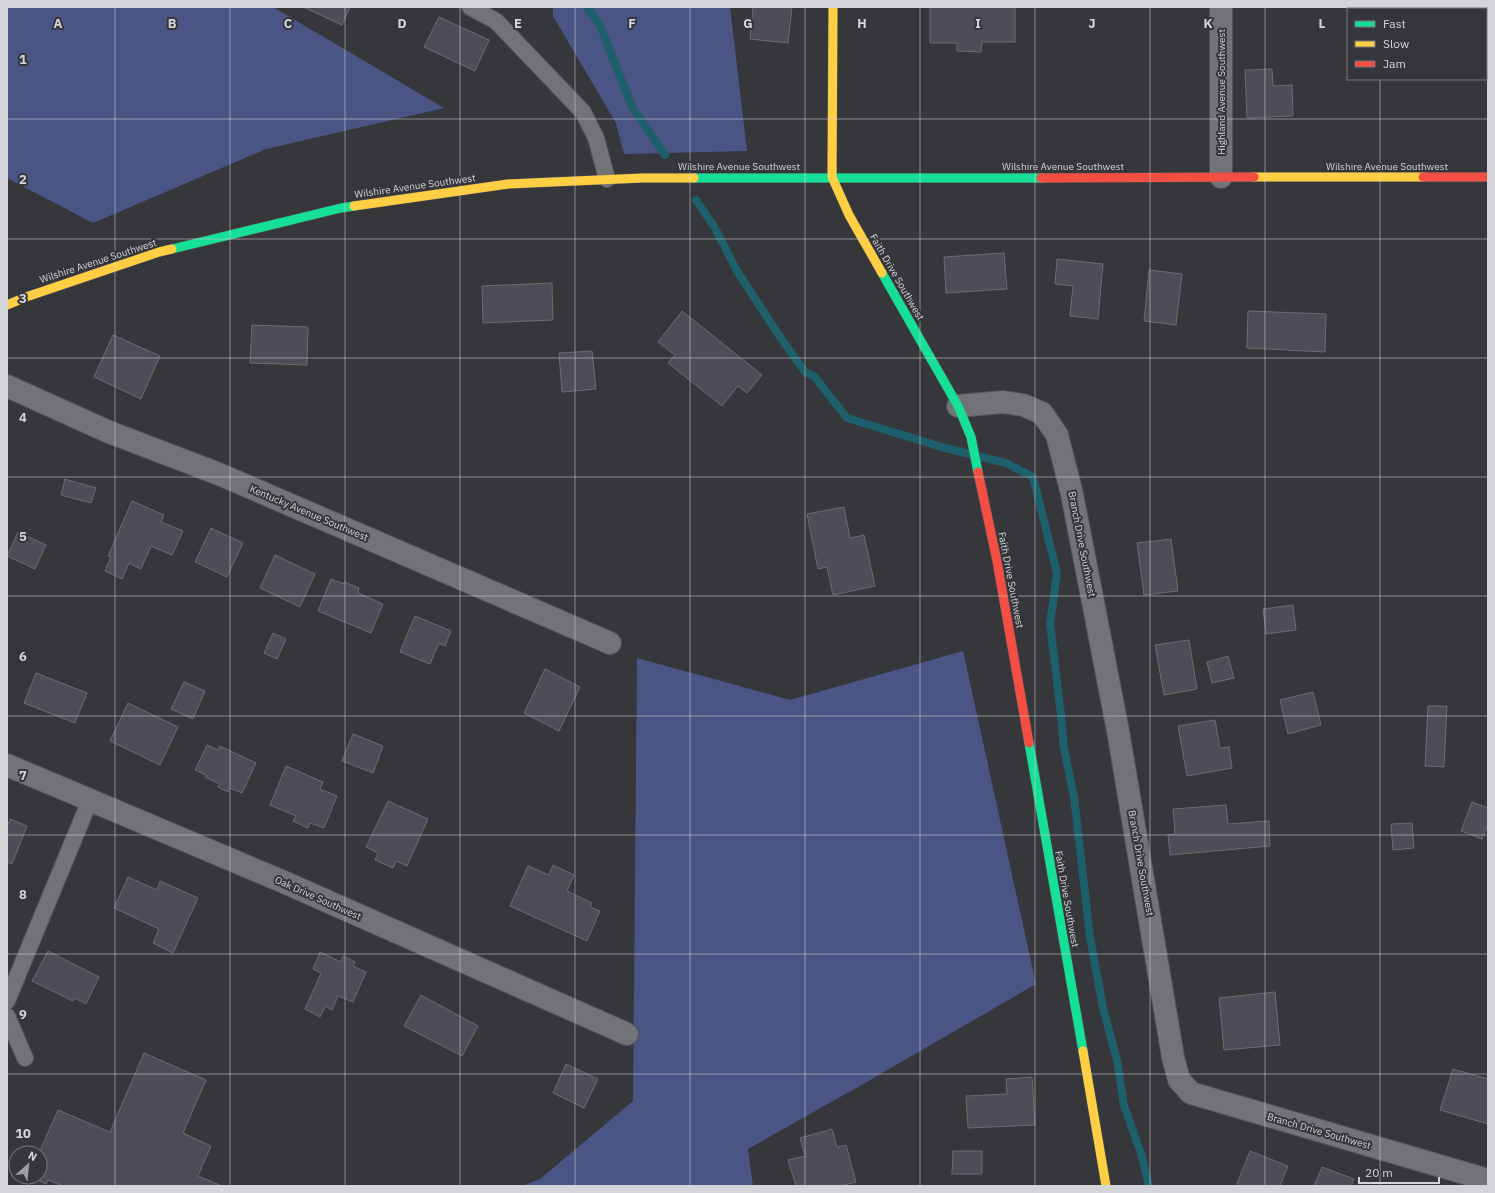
<svg xmlns="http://www.w3.org/2000/svg" width="1495" height="1193" viewBox="0 0 1495 1193" font-family="'IBM Plex Sans',sans-serif">
<style>
.forest{fill:#4a5585}
.lines{fill:none;stroke-linecap:round;stroke-linejoin:round}
.stream{stroke:#1d5f6a;stroke-width:8}
.building{fill:#4f4b57;stroke:#6c6c6f}
.lane-casing{stroke:#525356;stroke-width:18}
.street-casing{stroke:#525356;stroke-width:24}
.fast-casing{stroke:#525356;stroke-width:10}
.slow-casing{stroke:#525356;stroke-width:10}
.jam-casing{stroke:#525356;stroke-width:10}
.lane{stroke:#727376;stroke-width:16}
.street{stroke:#727376;stroke-width:22}
.fast{stroke:#16e098;stroke-width:9}
.slow{stroke:#ffcf43;stroke-width:9}
.jam{stroke:#f24e42;stroke-width:9}
.grid{fill:none;stroke:#d4d5d8;stroke-width:1;stroke-opacity:0.55}
.labels{text-anchor:middle;dominant-baseline:central;stroke-width:4;stroke-linejoin:round;paint-order:stroke}
.street-label{font-size:10px;fill:#d4d5d8;stroke:#35363c}
.grid-label{font-size:13px;text-anchor:middle;font-weight:bold;fill:#d4d5d8;stroke:#35363c;stroke-width:4;stroke-linejoin:round;paint-order:stroke}
</style>
<rect width="100%" height="100%" fill="#36373b"/>
<path class="forest" d="M7 7H273L444 108 266 149 93 223 7 178Z
M553 7H730L747 151 624 154 616 123 553 16Z
M963 651 1036 984 865 1083 748 1149 753 1186H522L540 1179 633 1101 637 658 790 700Z"/>
<g class="lines">
<path class="stream" d="M587 7 600 25 632 107 665 155
M696 200 715 228 737 271 780 337 805 372 814 376 847 418 945 448 1006 463 1033 477 1057 573 1050 624 1060 706 1064 748 1074 797 1090 937 1103 1008 1117 1060 1124 1106 1141 1153 1149 1186"/>
</g>
<path class="building" d="M303 7H350L342 25Z
M753 7H792L788 43 750 39Z
M930 7H1015V42H982L981 52 957 51V43H930Z
M1460 7H1488V37L1486 36V9H1460Z
M439 17 489 40 475 71 424 47Z
M1272 69 1273 86 1292 85 1293 116 1247 118 1245 70Z
M1004 253 1007 289 946 293 944 257Z
M1057 259 1103 264 1098 319 1070 316 1073 286 1055 284Z
M1149 270 1182 274 1176 325 1144 321Z
M552 283 553 320 483 323 482 286Z
M682 311 762 375 747 393 738 386 722 406 668 363 675 355 658 342Z
M1248 311 1326 314 1325 352 1247 348Z
M252 325 308 327 307 365 250 363Z
M113 335 160 356 141 399 94 377Z
M592 351 596 389 562 392 559 353Z
M65 479 96 488 91 503 61 495Z
M132 501 164 515 161 522 183 531 172 555 151 546 141 569 129 563 122 579 105 571 111 557 108 556Z
M844 507 850 538 864 535 875 586 833 595 827 567 818 569 807 514Z
M211 528 243 543 227 577 195 562Z
M18 532 46 545 35 569 7 556Z
M1171 539 1178 591 1144 595 1137 543Z
M275 555 315 574 300 607 260 588Z
M331 579 344 584V582L359 588 358 593 383 604 371 633 318 611Z
M1293 605 1296 630 1266 634 1263 609Z
M415 616 451 631 445 646 439 643 430 664 400 652Z
M273 633 286 639 277 659 264 653Z
M1189 640 1197 689 1164 695 1155 645Z
M1228 656 1234 678 1212 683 1207 662Z
M545 669 580 687 559 731 524 713Z
M36 673 87 693 75 723 24 703Z
M184 682 205 691 193 719 171 709Z
M1313 692 1321 725 1288 734 1280 700Z
M128 703 178 727 160 765 110 741Z
M1428 706H1447L1444 767 1425 766Z
M1215 720 1220 748 1229 747 1232 768 1187 776 1178 726Z
M353 734 383 746 373 773 342 761Z
M207 745 218 750 220 746 256 763 242 793 230 788 228 792 218 787 220 784 205 777 206 775 195 770Z
M286 766 323 782 320 789 337 796 324 828 310 823 308 828 293 821 296 816 270 805Z
M388 801 428 819 407 866 396 861 393 868 375 860 378 853 366 847Z
M1472 802 1488 808V824L1482 839 1461 831Z
M1226 805 1228 824 1269 821 1270 846 1170 855 1168 835 1175 834 1173 809Z
M10 819 27 826 12 864 7 862V822L9 823Z
M1412 823 1414 848 1393 850 1391 824Z
M553 865 574 875 567 891 592 903 590 907 600 911 587 941 510 906 528 866 549 875Z
M128 877 157 890 160 881 198 898 173 953 153 943 159 929 114 908Z
M48 951 99 977 86 1004 75 998 73 1001 32 981Z
M320 952 341 962 343 956 355 962 353 966 366 972 353 1002 338 996 332 1010 325 1006 320 1017 305 1009 321 973 313 969Z
M1275 992 1280 1045 1224 1050 1219 998Z
M421 995 478 1026 462 1056 404 1026Z
M144 1053 206 1080 183 1133 211 1146 198 1176 222 1186H63L48 1180 46 1184 31 1177H40L39 1153 58 1110 110 1132Z
M566 1064 598 1079 584 1108 553 1093Z
M1453 1069 1488 1079V1124L1440 1110Z
M1032 1077 1035 1125 968 1128 966 1096 1007 1094 1006 1079Z
M832 1129 837 1147 846 1145 856 1182 840 1186H796L788 1160 805 1156 800 1138Z
M953 1151H982V1174H952Z
M1250 1151 1288 1166 1280 1186H1236Z
M1322 1167 1354 1179 1351 1186H1314Z"/>
<g class="lines">
<g class="lane-casing">
<path id="lane" d="M470 7 496 21 583 112 596 138 607 179
M7 1001 90 800
M7 1016 25 1058"/>
</g>
<g class="street-casing">
<path id="street" d="M1221 177V7
M7 386 109 432 219 474 610 643
M958 406 1003 402 1023 405 1042 413 1057 435 1072 494 1118 731 1173 1057 1179 1080 1191 1093 1488 1180
M7 765 286 883 627 1034"/>
</g>
<g class="fast-casing">
<path id="fast" d="M694 178H1041
M172 249 341 208 354 206
M882 273 958 406 971 437 978 472
M1029 743 1083 1051"/>
</g>
<g class="slow-casing">
<path id="slow" d="M833 7 832 177 849 215 882 273
M1254 177H1423
M354 206 508 184 642 178H694
M7 305 26 297 159 252 172 249
M1083 1051 1106 1186"/>
</g>
<g class="jam-casing">
<path id="jam" d="M1423 177H1488
M1041 178 1254 177
M978 472 997 561 1029 743"/>
</g>
<use href="#lane" class="lane"/>
<use href="#street" class="street"/>
<use href="#fast" class="fast"/>
<use href="#slow" class="slow"/>
<use href="#jam" class="jam"/>
</g>
<path class="grid" d="M115 7V1186M230 7V1186M345 7V1186M460 7V1186M575 7V1186M690 7V1186M805 7V1186M920 7V1186M1035 7V1186M1150 7V1186M1265 7V1186M1380 7V9M1380 79V1186M7 119H1488M7 239H1488M7 358H1488M7 477H1488M7 596H1488M7 716H1488M7 835H1488M7 954H1488M7 1074H1488"/>
<g class="labels">
<g class="street-label">
<text transform="translate(1221 92) rotate(-90)">Highland Avenue Southwest</text>
<text x="739" y="166">Wilshire Avenue Southwest</text>
<text x="1063" y="166">Wilshire Avenue Southwest</text>
<text x="1387" y="166">Wilshire Avenue Southwest</text>
<text transform="translate(415 186) rotate(-8)">Wilshire Avenue Southwest</text>
<text transform="translate(98 261) rotate(-18)">Wilshire Avenue Southwest</text>
<text transform="translate(897 277) rotate(60)">Faith Drive Southwest</text>
<text transform="translate(309 513) rotate(23)">Kentucky Avenue Southwest</text>
<text transform="translate(1082 544) rotate(79)">Branch Drive Southwest</text>
<text transform="translate(1011 580) rotate(79)">Faith Drive Southwest</text>
<text transform="translate(1141 863) rotate(80)">Branch Drive Southwest</text>
<text transform="translate(318 898) rotate(24)">Oak Drive Southwest</text>
<text transform="translate(1067 899) rotate(80)">Faith Drive Southwest</text>
<text transform="translate(1319 1131) rotate(16)">Branch Drive Southwest</text>
</g>
</g>
<g class="grid-label">
<text x="58" y="28">A</text>
<text x="172" y="28">B</text>
<text x="288" y="28">C</text>
<text x="402" y="28">D</text>
<text x="518" y="28">E</text>
<text x="632" y="28">F</text>
<text x="748" y="28">G</text>
<text x="862" y="28">H</text>
<text x="978" y="28">I</text>
<text x="1092" y="28">J</text>
<text x="1208" y="28">K</text>
<text x="1322" y="28">L</text>
<text x="23" y="64">1</text>
<text x="23" y="184">2</text>
<text x="23" y="303">3</text>
<text x="23" y="422">4</text>
<text x="23" y="541">5</text>
<text x="23" y="661">6</text>
<text x="23" y="780">7</text>
<text x="23" y="899">8</text>
<text x="23" y="1019">9</text>
<text x="23" y="1138">10</text>
</g>
<rect width="1495" height="1193" fill="none" stroke="#d4d5d8" stroke-width="16"/>
<rect x="1347" y="8" width="140" height="72" fill="#35363c" stroke="#75767a"/>
<rect x="1355" y="21" width="20" height="6" fill="#16e098" stroke="#75767a"/>
<text x="1383" y="28" font-size="12" fill="#d4d5d8">Fast</text>
<rect x="1355" y="41" width="20" height="6" fill="#ffcf43" stroke="#75767a"/>
<text x="1383" y="48" font-size="12" fill="#d4d5d8">Slow</text>
<rect x="1355" y="61" width="20" height="6" fill="#f24e42" stroke="#75767a"/>
<text x="1383" y="68" font-size="12" fill="#d4d5d8">Jam</text>
<g transform="translate(28 1165) rotate(27)"><circle r="19" fill="#35363c" stroke="#75767a"/>
<path d="M0-3L7 15L0 10L-7 15Z" fill="#9d9ea1"/>
<text y="-6" font-size="11" font-weight="bold" text-anchor="middle" fill="#d4d5d8">N</text>
</g>
<path d="M1359 1177v6h80v-6" fill="none" stroke="#d4d5d8" stroke-width="2"/>
<text x="1365" y="1177" font-size="12" fill="#d4d5d8" stroke="#35363c" stroke-width="3" paint-order="stroke">20 m</text>
</svg>
